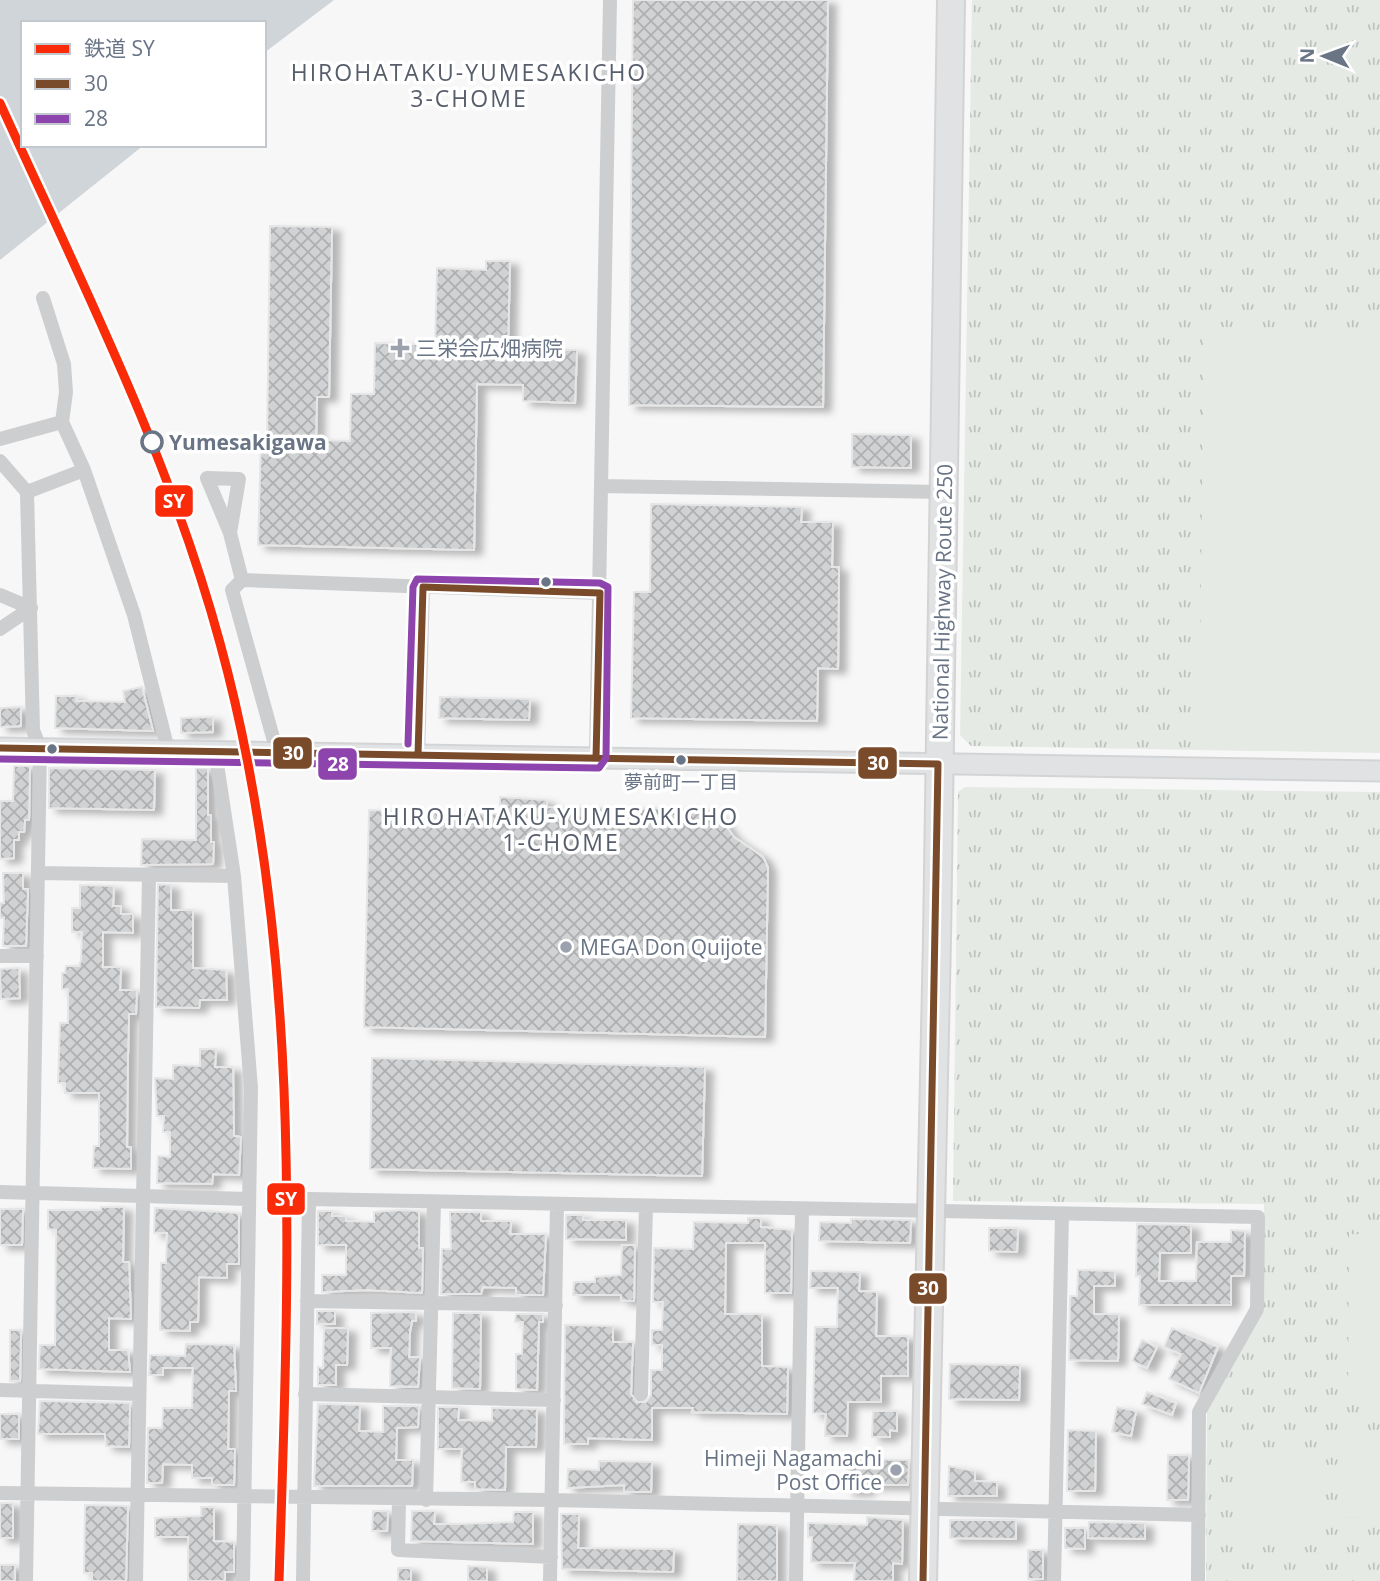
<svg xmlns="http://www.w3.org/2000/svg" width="1380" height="1581" viewBox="0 0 1380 1581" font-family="'Open Sans','Noto Sans JP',sans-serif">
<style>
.grass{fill:url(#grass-tufts)}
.pitch{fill:#e6eae5}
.water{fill:#d0d5da}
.building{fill:url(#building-cross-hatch);stroke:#e6e6e6;stroke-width:2;filter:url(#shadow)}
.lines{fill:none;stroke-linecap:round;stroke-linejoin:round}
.secondary-casing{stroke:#d3d4d5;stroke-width:23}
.highway-casing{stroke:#d3d3d4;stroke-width:30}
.street{stroke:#cdced0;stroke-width:14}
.secondary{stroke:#e1e2e3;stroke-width:19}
.highway{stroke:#e1e2e3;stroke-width:26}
.bus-1-casing{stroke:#fff;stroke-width:12}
.bus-2-casing{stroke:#fff;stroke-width:12}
.bus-1{stroke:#7a4b2a;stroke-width:7}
.bus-2{stroke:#8e44ad;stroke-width:7}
.rail-1-casing{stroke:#fff;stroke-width:14}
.rail-1{stroke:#fa2b08;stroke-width:9}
.poi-dot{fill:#9ba2ad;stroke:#fff;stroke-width:2.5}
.stop-dot{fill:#fff;stroke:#697485;stroke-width:3.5}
.bus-dot{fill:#697485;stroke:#fff;stroke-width:2.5}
.labels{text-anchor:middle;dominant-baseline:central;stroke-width:7;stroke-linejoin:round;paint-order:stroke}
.bus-label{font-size:19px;fill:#697485;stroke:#fff}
.poi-label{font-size:21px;fill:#697485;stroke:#fff;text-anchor:start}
.stop-label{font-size:21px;font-weight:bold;fill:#697485;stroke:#fff;text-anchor:start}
.street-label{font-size:21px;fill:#697485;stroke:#fff}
.neighbourhood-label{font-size:23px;letter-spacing:2px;fill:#575e6b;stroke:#fff}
.line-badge{stroke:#fff;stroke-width:2.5}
.badge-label{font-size:19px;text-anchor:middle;font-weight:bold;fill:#fff}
</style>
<defs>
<pattern id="grass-tufts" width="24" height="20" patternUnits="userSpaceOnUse" patternTransform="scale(1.75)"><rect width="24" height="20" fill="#e6eae5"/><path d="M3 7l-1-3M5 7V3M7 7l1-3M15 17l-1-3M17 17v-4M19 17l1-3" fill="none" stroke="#bec2bf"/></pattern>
<pattern id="building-cross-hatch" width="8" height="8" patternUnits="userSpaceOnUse" patternTransform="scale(1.75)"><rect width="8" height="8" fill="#d0d2d3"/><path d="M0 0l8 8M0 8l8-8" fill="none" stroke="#adafb1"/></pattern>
<filter id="shadow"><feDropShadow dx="8" dy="4.5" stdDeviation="3.5" flood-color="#0004"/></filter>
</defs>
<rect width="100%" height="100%" fill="#f7f7f7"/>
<path class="grass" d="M972 0H1380V753L971 746 960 735Z
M965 787 1380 792V1581H1206L1207 1409 1263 1311 1264 1204 953 1201 958 792Z"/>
<path class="pitch" d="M1204 327 1380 329V752L1199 750Z
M1349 1234 1380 1235V1404L1348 1403Z
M1346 1432 1380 1433V1518L1344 1517Z
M1236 1452 1325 1453 1323 1538 1234 1536Z
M1239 1569 1328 1571V1581H1239Z"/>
<path class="water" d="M0 0H334L264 53V23H23V145H144L0 260Z"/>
<path class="building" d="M633 0H828L823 407 629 405Z
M270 226 332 227 329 397H317L316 440 350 441 351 394H374L375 343 435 345 437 268 486 270V261H510L508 348 577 350 575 403 523 401V385L477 384 474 550 258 545 261 439H267Z
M852 434 911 435V468L852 467Z
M651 504 802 507 801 522H833L832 567H839L838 669 818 668 817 721 631 718 634 592H650Z
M142 687 153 731 55 728 56 696H77L76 701 125 702 123 691Z
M440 697 530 699 529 720 439 718Z
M21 707V726L0 727V708Z
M213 717V732L181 733V718Z
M14 766H30L29 820H25L24 832H19V840H14V858L0 859V801H13Z
M49 768 155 770 154 810 49 808Z
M196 768H208V815H211V842H214L213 864 141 865 142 839 196 840Z
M500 797 547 800V807L709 809 721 819 734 837 763 857 768 868 765 1037 364 1027 369 810 500 814Z
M3 873H23V889H28L26 946H3L4 918H0V903H4Z
M158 884 171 885V910H193V968L226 970 227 1000H200L199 1008 156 1007Z
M80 885 114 886 113 906H121V914H133V933L103 932V967H121L120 990H137L136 1014H129L128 1055 127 1147H131V1169L93 1168 94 1146H99V1093H65V1083H58L60 1023H68V989H62V973H65L66 966H79L81 960 82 932H72V908H80Z
M19 968 20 998 1 999 0 969Z
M200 1049H216L215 1067H233L234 1136 241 1137 239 1175 213 1174 212 1184 157 1183 158 1156 170 1157V1132H163L164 1116H157L155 1078 173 1079V1065L200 1066Z
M372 1058 705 1067 702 1176 370 1169Z
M101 1207H124L123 1262H129L131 1319 109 1318V1350H128L130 1372 39 1369 40 1345H55L56 1230 48 1229V1210H101Z
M155 1208 239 1213V1264H227V1278L199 1277 198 1322H190V1331L160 1330 161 1263H166L167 1233H154Z
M0 1209H23L22 1245H0Z
M402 1210 419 1211V1248H423L422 1293 367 1290 322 1292V1275H346V1245H318V1211H332V1216H346V1221L374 1222V1212Z
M450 1212H481V1221H511L510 1234H546L543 1295H516V1288L483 1287 481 1294H441L442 1249H451Z
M566 1215H583V1220H626V1240L566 1239Z
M748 1218H761V1227L792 1230 791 1293H765V1243H726L725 1314H762V1366L788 1367 787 1414 692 1412 693 1408H652V1440L588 1438V1444H564L565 1325 613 1326V1342H633L631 1394 637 1402H646L651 1395V1370H662V1345H652V1330H662L663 1302H653L654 1248 693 1249 694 1222 748 1223Z
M851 1219 911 1220 910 1243 819 1241 820 1222 851 1223Z
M1137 1224 1191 1225V1253H1160L1159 1281H1196L1197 1242H1231V1230L1245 1231 1244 1276H1231V1305H1139L1140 1276H1136Z
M989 1228H1018L1017 1252 989 1251Z
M622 1245H635L634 1301 621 1300V1295H573L574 1282H595V1277L621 1275Z
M1078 1270 1115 1271V1286H1094V1314H1119L1118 1361 1069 1360 1070 1296H1077Z
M811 1271 860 1272 859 1291 877 1292 876 1336H908V1376H881V1402H848L847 1436H825L826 1414 813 1413 815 1327H837L838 1288H810Z
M317 1311H335V1324H317Z
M416 1312V1321H412L410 1332 409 1357H420L418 1387 390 1386 391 1348H371V1313Z
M453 1313H481L480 1389 452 1388Z
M516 1314H543V1322H539L537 1390 516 1389V1354H522L523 1322H515Z
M324 1328H348L347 1365H336V1385H318V1367L323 1368Z
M1172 1328 1218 1347 1199 1393 1169 1379 1181 1354 1164 1347Z
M10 1330H21L20 1381H10Z
M1142 1340 1157 1347 1147 1368 1132 1361Z
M186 1344 234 1345 236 1391H229L228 1449H235L234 1485H212V1478H192V1465L163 1464 162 1483H147L148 1428H162L163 1408H192L193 1368H163V1375H149L150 1355 185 1356Z
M950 1364 1020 1365 1019 1400 949 1399Z
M1147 1392 1176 1403 1172 1415 1142 1404Z
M40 1401 130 1403 129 1447 106 1446 105 1434H38Z
M318 1404 360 1405 359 1431 383 1432V1406H419L418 1427 397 1428 396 1460H413L412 1486H314Z
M438 1407H459L458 1420 492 1421V1408L537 1409 536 1447H506L505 1490 475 1489V1482H461L462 1449H438Z
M1117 1407 1136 1411 1131 1436 1112 1432Z
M873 1411H897V1431L890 1430V1437H872Z
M0 1414H19V1439H0Z
M1068 1430 1096 1431 1095 1491H1067Z
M1168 1455H1189L1188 1500H1167Z
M847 1459 909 1460 908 1485H866V1491H846Z
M599 1461 652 1462 651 1492H624V1485L567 1488 568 1469 599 1470Z
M949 1466 975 1471V1481L997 1482V1496H948Z
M0 1503H13V1538H0Z
M85 1505 128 1506 126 1581H92V1573H84Z
M201 1507H214V1541L234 1542V1572H225V1581H188V1537H155V1518L201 1516Z
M373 1511H388L387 1531H372Z
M412 1511H435L434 1524H462L513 1522 514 1512H533V1544L411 1541Z
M561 1514H579L578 1548 674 1549 673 1572 562 1569Z
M867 1517 903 1520 902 1564 893 1563V1581H854L855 1563 811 1562 812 1537H808V1523L867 1525Z
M950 1520H1016V1539L950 1538Z
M1089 1522 1145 1523V1539L1088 1538Z
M738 1524 777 1525V1581H737Z
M1065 1528H1085V1549L1065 1548Z
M1028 1550H1043V1579H1028Z
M0 1565H15V1581H0Z
M468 1566 487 1567V1581H468Z
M398 1568H411V1581H398Z"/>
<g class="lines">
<g class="secondary-casing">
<path id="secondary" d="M0 748 1380 771"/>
</g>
<g class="highway-casing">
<path id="highway" d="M923 1581 937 939 951 0"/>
</g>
<path class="street" d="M43 298 64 364 66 392 62 422 84 470
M0 439 62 422
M0 461 27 492 33 730 40 748 26 1581
M602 486 944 492
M27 492 84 470 134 615 168 750
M230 533 207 478 239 479 230 533 242 580
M0 595 31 608
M0 629 31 608
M215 751 234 876 251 1088 243 1581
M277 752 232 590 242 580 600 593
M418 755 423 587
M596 758 610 0
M38 873 234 876
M0 956H37
M0 1192 249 1199
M307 1301 556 1305
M0 1390 139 1394
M305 1394 554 1400
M641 1394 646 1206
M0 1493 552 1500 1199 1515
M399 1499 398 1550 551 1557
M426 1500 434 1202
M136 1581 149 875
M303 1581 309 1199 1258 1217 1257 1309 1199 1412 1198 1581
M550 1581 557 1205
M796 1581 802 1209
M1054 1581 1062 1214"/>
<use href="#secondary" class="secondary"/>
<use href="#highway" class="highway"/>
<g class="bus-1-casing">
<path id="bus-1" d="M423 587 600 593
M0 748 938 764 923 1581
M418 755 423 587
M596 758 600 593"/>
</g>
<g class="bus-2-casing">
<path id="bus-2" d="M0 759 599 768 606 758 608 587 600 583 417 579 413 587 408 744"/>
</g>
<use href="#bus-1" class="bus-1"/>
<use href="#bus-2" class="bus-2"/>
<g class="rail-1-casing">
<path id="rail-1" d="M0 103C80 279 169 455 220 643 304 949 289 1267 279 1581"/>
</g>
<use href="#rail-1" class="rail-1"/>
</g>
<g class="poi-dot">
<path d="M396.5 337.5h7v7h7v7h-7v7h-7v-7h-7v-7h7z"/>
<circle cx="566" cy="947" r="7"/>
<circle cx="896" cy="1470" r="7"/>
</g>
<circle class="stop-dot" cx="152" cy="442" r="10"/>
<g class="bus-dot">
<circle cx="546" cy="582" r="6"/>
<circle cx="52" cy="749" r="6"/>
<circle cx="681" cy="760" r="6"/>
</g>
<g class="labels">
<g class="bus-label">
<text x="681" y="782">夢前町一丁目</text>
</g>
<g class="poi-label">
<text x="416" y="348">三栄会広畑病院</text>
<text x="580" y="947">MEGA Don Quijote</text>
<text x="882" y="1458" text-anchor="end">Himeji Nagamachi<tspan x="882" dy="24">Post Office</tspan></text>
</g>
<g class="stop-label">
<text x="169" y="442">Yumesakigawa</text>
</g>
<g class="street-label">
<text transform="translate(942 602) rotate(-89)">National Highway Route 250</text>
</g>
<g class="neighbourhood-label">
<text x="469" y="72">HIROHATAKU-YUMESAKICHO<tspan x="469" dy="26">3-CHOME</tspan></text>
<text x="561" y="816">HIROHATAKU-YUMESAKICHO<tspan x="561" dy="26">1-CHOME</tspan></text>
</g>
</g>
<g class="line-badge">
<rect x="154" y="484" width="40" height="34" rx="7" fill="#fa2b08"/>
<rect x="272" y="736" width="41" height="34" rx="7" fill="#7a4b2a"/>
<rect x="857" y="746" width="41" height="34" rx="7" fill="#7a4b2a"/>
<rect x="317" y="747" width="41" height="34" rx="7" fill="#8e44ad"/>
<rect x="266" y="1182" width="40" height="34" rx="7" fill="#fa2b08"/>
<rect x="908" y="1272" width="40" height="33" rx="7" fill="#7a4b2a"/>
</g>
<g class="badge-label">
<text x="174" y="508">SY</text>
<text x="293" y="760">30</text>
<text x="878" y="770">30</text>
<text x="338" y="771">28</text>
<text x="286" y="1206">SY</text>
<text x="928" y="1295">30</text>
</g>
<rect x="21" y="21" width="245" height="126" fill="#ffffff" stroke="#c3c7ce" stroke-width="2"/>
<rect x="35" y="44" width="35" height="10" fill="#fa2b08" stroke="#c3c7ce" stroke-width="2"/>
<text x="84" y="56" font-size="21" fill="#697485">鉄道 SY</text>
<rect x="35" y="79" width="35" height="10" fill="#7a4b2a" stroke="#c3c7ce" stroke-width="2"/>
<text x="84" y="91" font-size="21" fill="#697485">30</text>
<rect x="35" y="114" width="35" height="10" fill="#8e44ad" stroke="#c3c7ce" stroke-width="2"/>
<text x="84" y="126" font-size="21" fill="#697485">28</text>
<g transform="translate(1324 56) rotate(271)" stroke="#ffffff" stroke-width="5" paint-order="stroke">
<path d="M0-5L12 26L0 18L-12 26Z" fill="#697485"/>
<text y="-10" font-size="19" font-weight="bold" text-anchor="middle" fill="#697485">N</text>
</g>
</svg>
